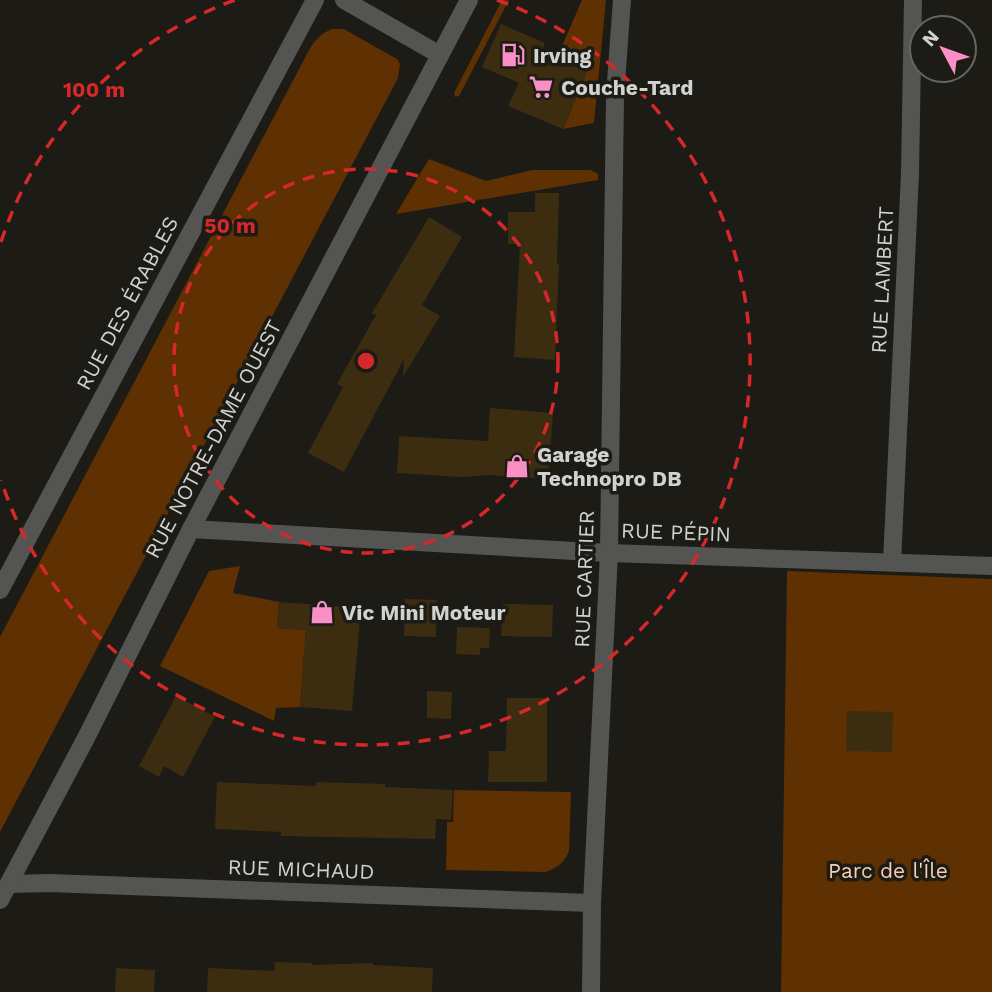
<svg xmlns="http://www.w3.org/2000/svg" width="992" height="992" viewBox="0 0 992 992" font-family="'Work Sans',sans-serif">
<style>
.green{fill:#5e3002}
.building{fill:#3c2d10}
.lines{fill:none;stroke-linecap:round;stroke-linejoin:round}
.minor{stroke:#545553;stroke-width:18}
.tertiary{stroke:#545553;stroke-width:18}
.ring{fill:none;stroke:#d62828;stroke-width:3.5;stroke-dasharray:12 9}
.labels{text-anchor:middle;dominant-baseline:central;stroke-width:7;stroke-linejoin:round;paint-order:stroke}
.poi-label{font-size:21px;font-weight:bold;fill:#d1d1ce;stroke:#1c1b16;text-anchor:start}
.street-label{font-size:21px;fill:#d1d1ce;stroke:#1c1b16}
.park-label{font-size:21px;fill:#f7ceb1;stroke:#1c1b16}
.centre{fill:#d62828;stroke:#1c1b16;stroke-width:3.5}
.ring-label{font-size:21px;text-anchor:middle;font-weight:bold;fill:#d62828;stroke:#1c1b16;stroke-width:7;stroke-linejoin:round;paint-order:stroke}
</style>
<rect width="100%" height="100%" fill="#1c1b16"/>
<path class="green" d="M502 0H509L459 96 455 97 454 93Z
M582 0H606L594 123 563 129 585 76V69L575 64V61L558 55Z
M332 29H344L397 59 400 64 398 78 0 832V637L309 50C315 40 321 33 332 29Z
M429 159 486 181 532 170H591L598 174V180L396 214Z
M240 566 233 593 279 602 277 628 306 630 300 707 276 708 274 721 160 666 209 571Z
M787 571 992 579V992H781Z
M454 790 571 792 569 851C565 862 556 869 545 872L446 870 447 822H453Z"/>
<path class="building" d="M501 24 545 43 542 50 575 61V64L587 70 563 129 508 106 519 83 482 67Z
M535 193H559L557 264H559L555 360 514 357 520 244H508V212H535Z
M429 217 462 237 422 305 440 316 403 377 404 359 344 472 308 453 343 387 337 384 376 315 372 313Z
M490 408 553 413 548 479 489 475 462 477 397 473 399 436 488 441Z
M405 599 437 600 436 637 404 636Z
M279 602 361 608 352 711 300 707 306 630 277 628Z
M503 604 553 605 552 637 501 636Z
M457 627 490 628 489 648H480V655L456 654Z
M427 691 452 692 451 719 427 718Z
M176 696 215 717 183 777 164 766 159 777 139 766Z
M507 698H547V782H488L489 751H506Z
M847 711 893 712 892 752 846 751Z
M217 782 316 786V782L385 784V787L453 790 451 820 436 819 435 839 281 836V832L215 829Z
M275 962 312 963V965L373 963V965L433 968 432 992H207L208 968 274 971Z
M116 968 155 970 154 992H115Z"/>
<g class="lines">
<path class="minor" d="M344 0 440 55
M191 529 609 553 992 566
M892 563 910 173 913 0
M0 590 315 0
M9 884 49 883 592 903"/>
<path class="tertiary" d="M0 900 86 738 191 529 469 0
M591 992 592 903 609 553 615 96 622 0"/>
</g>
<g class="ring">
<circle cx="366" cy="361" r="192"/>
<path d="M1 242A384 384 0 0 1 235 0M497 0A384 384 0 1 1 1 480"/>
</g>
<defs>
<g id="fuel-bare" transform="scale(1.89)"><path d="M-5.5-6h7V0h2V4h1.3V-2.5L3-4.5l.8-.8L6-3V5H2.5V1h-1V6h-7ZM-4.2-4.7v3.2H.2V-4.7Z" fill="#fa8fc6" stroke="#1c1b16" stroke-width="2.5" paint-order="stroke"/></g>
<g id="supermarket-bare" transform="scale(1.89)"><path d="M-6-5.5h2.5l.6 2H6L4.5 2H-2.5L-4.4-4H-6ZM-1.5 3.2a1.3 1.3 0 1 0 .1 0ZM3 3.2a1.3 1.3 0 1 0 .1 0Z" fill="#fa8fc6" stroke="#1c1b16" stroke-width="2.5" paint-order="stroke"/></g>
<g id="shop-bare" transform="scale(1.89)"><path d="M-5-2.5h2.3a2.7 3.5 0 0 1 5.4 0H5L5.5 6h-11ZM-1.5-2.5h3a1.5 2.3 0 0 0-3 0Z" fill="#fa8fc6" stroke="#1c1b16" stroke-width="2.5" paint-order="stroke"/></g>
</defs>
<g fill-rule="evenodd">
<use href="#fuel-bare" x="513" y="55"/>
<use href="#supermarket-bare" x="541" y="87"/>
<use href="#shop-bare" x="517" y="466"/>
<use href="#shop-bare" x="322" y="612"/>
</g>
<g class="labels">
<g class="poi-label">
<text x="533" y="55">Irving</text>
<text x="561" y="87">Couche-Tard</text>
<text x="537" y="454">Garage<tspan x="537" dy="24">Technopro DB</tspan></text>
<text x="342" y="612">Vic Mini Moteur</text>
</g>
<g class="street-label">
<text transform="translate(882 280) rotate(-87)">RUE LAMBERT</text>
<text transform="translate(127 303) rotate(-62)">RUE DES ÉRABLES</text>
<text transform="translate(213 439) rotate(-62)">RUE NOTRE-DAME OUEST</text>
<text transform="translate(676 532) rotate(2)">RUE PÉPIN</text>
<text transform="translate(584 579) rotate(-88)">RUE CARTIER</text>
<text transform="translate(301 869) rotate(2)">RUE MICHAUD</text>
</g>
<g class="park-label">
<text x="888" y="870">Parc de l'Île</text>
</g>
</g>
<circle cx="366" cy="361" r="10" class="centre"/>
<g class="ring-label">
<text x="94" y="97">100 m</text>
<text x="230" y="233">50 m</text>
</g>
<g transform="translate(943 49) rotate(311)"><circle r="33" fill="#1c1b16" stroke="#646460" stroke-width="2"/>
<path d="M0-5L12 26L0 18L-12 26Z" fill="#fa8fc6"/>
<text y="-10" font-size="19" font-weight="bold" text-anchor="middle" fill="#d1d1ce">N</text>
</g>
</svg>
